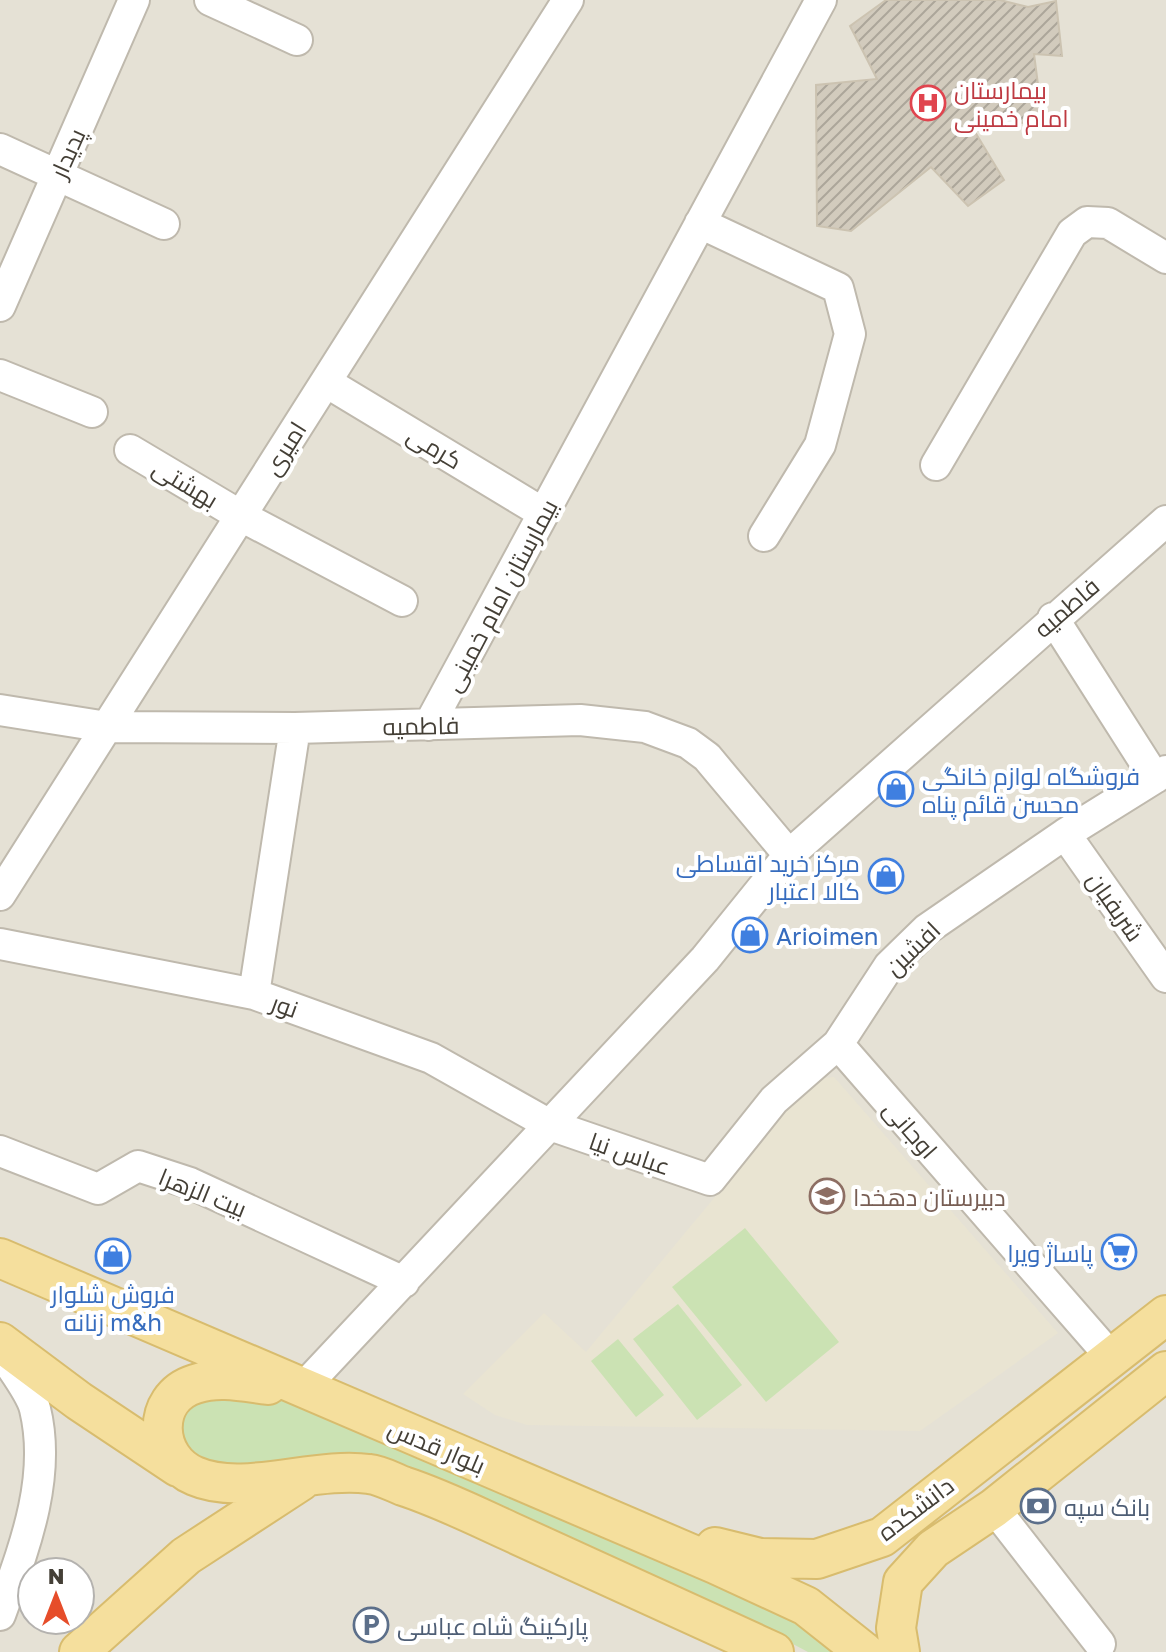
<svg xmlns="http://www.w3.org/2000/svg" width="1166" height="1652" viewBox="0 0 1166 1652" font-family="'Golos Text',Cairo,sans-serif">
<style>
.residential{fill:#e5e1d5;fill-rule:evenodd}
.education{fill:#e9e4d2}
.grass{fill:#cbe2b3}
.building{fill:url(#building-hatch);stroke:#ccc3b1;stroke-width:2}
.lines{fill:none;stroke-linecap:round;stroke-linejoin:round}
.minor-casing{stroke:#bfb9ad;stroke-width:34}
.major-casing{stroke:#d8bc6e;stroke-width:42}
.minor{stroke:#fff;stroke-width:30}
.major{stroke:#f5df9d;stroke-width:38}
.labels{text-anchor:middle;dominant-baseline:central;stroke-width:8;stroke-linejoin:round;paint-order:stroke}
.health-label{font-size:24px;fill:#be3a42;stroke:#fff;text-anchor:start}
.street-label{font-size:24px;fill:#443f36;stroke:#fff}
.shop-label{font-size:24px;fill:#366cbe;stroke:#fff;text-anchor:start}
.education-label{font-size:24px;fill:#785e54;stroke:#fff;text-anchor:start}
.service-label{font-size:24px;fill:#4e5e75;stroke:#fff;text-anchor:start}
</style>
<defs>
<pattern id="building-hatch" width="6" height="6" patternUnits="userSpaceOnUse" patternTransform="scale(2)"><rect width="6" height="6" fill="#d2cbbd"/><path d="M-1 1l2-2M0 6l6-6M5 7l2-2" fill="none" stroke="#aca69a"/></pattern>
</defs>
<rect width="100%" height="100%" fill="#f2efe7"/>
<path class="residential" d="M0 0H1166V1652H0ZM32 1572H80V1620H32Z"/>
<path class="education" d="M834 1077 1058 1333 920 1431 527 1425 495 1415 463 1394 544 1313 586 1352 813 1079Z"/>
<path class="grass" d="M745 1228 839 1342 766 1402 672 1287Z
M678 1304 742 1385 697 1420 633 1339Z
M618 1339 664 1395 636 1417 591 1361Z
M205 1396H282L805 1620 841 1652H808L774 1634 409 1477 224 1469 193 1456 185 1445 181 1433V1421L186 1410Z"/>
<path class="building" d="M886 0H1000L1028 7 1056 1 1062 56 1034 54 1043 123 969 122 1004 180 968 206 931 167 851 231 817 226 816 85 877 79 850 26Z"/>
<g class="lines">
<g class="minor-casing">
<path id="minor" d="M210 0 297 40
M0 149 164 224
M700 223 838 288 850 334 820 445 764 536
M0 306 134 0
M0 375 92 412
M326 382 543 513
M130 450 241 516 402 601
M936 465 1072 233 1087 222 1108 223 1166 258
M1053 618 1155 778
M0 710 107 727 295 728 580 720 645 727 688 743 707 757 789 855
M429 725 821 0
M1065 834 1166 977
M0 895 568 0
M0 944 254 994 431 1058 550 1125 710 1180 774 1100 838 1044 889 966 927 929 1065 834 1166 771
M254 994 295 728
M838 1044 1111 1357
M0 1151 98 1189 138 1166 190 1183 404 1282
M0 1350C10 1366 31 1392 35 1409 52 1479 23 1551 0 1615
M302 1389 705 959 789 855 1166 521
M994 1508 1100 1644"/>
</g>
<g class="major-casing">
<path id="major" d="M0 1258 715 1564 806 1606 864 1652
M0 1342 79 1401 178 1467
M268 1385C244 1382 219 1376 195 1384 150 1398 154 1459 195 1476 243 1497 316 1466 369 1474 380 1475 393 1482 403 1486 440 1498 474 1515 509 1531 598 1571 686 1612 774 1652
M715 1547 760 1558 817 1559 882 1537 1166 1315
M79 1652 186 1556 301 1481
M900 1652 896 1628 903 1582 933 1549 994 1508 1166 1371"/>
</g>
<use href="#minor" class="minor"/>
<use href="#major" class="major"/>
</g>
<defs>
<g id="hospital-ring" transform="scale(1.8)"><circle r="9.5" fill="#fff" stroke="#e0444e" stroke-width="1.5"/><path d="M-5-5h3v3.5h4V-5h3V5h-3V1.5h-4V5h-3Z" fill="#e0444e"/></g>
<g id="shop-ring" transform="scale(1.8)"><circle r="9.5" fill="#fff" stroke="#3f7fe0" stroke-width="1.5"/><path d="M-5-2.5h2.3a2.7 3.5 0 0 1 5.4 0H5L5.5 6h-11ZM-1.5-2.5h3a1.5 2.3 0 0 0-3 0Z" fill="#3f7fe0"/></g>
<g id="school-ring" transform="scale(1.8)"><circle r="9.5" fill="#fff" stroke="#8d6e63" stroke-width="1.5"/><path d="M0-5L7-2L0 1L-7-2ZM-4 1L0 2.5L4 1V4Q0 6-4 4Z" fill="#8d6e63"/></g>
<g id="supermarket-ring" transform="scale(1.8)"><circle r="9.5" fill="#fff" stroke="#3f7fe0" stroke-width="1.5"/><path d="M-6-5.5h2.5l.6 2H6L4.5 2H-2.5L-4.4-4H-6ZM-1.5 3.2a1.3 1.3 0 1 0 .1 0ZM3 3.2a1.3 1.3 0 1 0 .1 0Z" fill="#3f7fe0"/></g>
<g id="bank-ring" transform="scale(1.8)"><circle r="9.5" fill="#fff" stroke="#5c6f8a" stroke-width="1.5"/><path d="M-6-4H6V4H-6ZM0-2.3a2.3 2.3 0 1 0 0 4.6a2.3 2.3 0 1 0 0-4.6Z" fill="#5c6f8a"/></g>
<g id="parking-ring" transform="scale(1.8)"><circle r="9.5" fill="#fff" stroke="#5c6f8a" stroke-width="1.5"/><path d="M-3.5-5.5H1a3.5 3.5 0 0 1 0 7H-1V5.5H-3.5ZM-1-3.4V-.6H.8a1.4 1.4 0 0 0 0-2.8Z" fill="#5c6f8a"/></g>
</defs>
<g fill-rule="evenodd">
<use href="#hospital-ring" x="928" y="103"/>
<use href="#shop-ring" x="896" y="789"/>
<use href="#shop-ring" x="886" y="876"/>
<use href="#shop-ring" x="750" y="935"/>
<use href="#school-ring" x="827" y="1196"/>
<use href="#supermarket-ring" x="1119" y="1252"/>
<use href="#shop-ring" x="113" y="1256"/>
<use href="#bank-ring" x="1038" y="1506"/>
<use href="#parking-ring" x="371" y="1625"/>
</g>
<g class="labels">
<g class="health-label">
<text x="954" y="89">بیمارستان<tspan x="954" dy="28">امام خمینی</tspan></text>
</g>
<g class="street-label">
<text transform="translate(67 153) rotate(-66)">پدیدار</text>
<text transform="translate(435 447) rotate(31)">کرمی</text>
<text transform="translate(284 448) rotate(-58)">امیری</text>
<text transform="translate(186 483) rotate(31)">بهشتی</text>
<text transform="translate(500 595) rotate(-62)">بیمارستان امام خمینی</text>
<text transform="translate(1066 607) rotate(-41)">فاطمیه</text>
<text transform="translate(421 725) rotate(-1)">فاطمیه</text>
<text transform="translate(1116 906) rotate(55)">شریفیان</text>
<text transform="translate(912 948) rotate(-44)">افشین</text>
<text transform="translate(285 1005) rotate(20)">نور</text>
<text transform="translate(911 1129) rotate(49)">اوجانی</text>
<text transform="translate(630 1153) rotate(19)">عباس نیا</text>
<text transform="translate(203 1192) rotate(22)">بیت الزهرا</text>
<text transform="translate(437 1446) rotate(23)">بلوار قدس</text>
<text transform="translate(915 1508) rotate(-37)">دانشکده</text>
</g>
<g class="shop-label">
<text x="922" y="775">فروشگاه لوازم خانگی<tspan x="922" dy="28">محسن قائم پناه</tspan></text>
<text x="860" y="862" text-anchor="end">مرکز خرید اقساطی<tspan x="860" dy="28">کالا اعتبار</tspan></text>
<text x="776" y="935">Arioimen</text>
<text x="1093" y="1252" text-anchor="end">پاساژ ویرا</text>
<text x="113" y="1293" text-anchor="middle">فروش شلوار<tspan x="113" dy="28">زنانه m&amp;h</tspan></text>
</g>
<g class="education-label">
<text x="853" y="1196">دبیرستان دهخدا</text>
</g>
<g class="service-label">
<text x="1064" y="1506">بانک سپه</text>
<text x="397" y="1625">پارکینگ شاه عباسی</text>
</g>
</g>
<g transform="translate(56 1596)"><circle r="38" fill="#ffffff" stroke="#b4b2af" stroke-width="2"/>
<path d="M0-6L14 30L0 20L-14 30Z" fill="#e64d2a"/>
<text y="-12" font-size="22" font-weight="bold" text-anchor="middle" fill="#443f36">N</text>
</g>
</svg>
